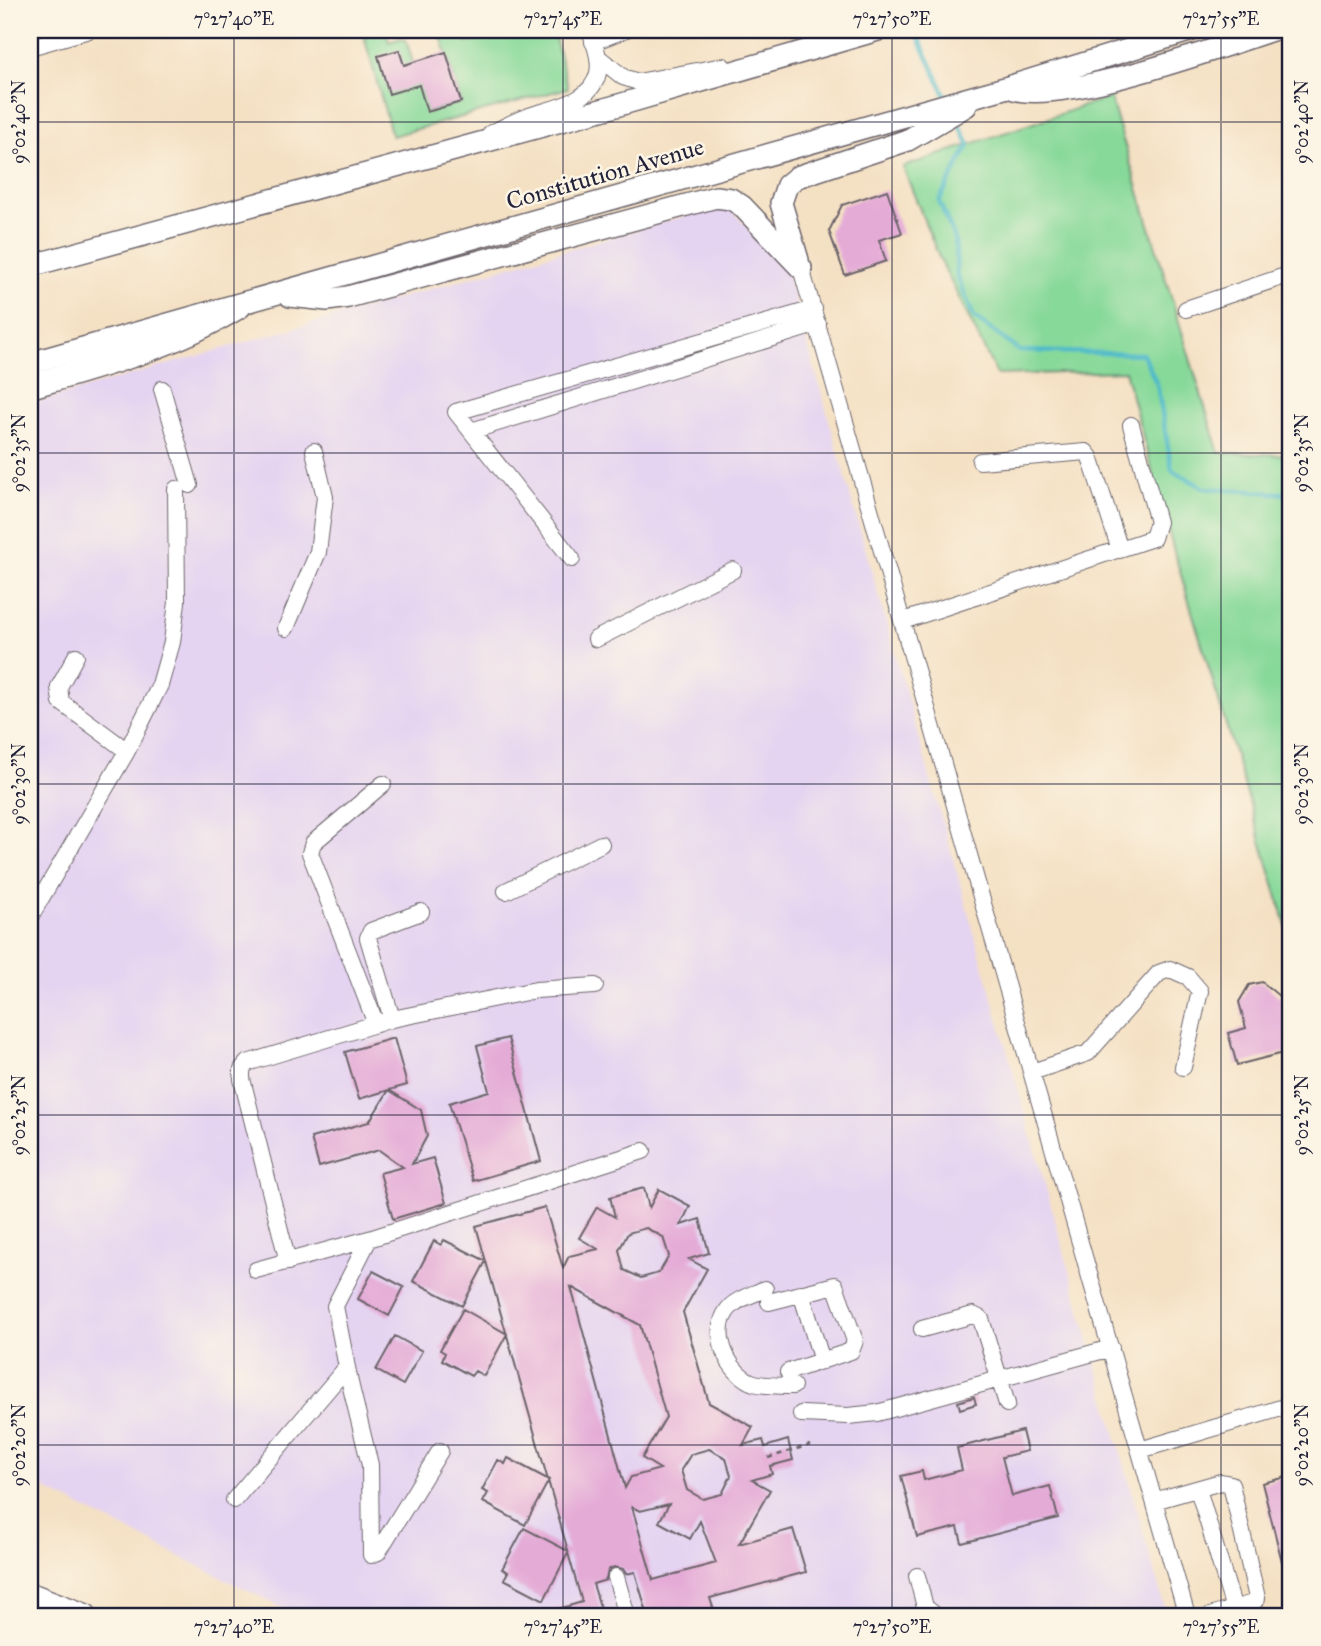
<svg xmlns="http://www.w3.org/2000/svg" width="1321" height="1646" viewBox="0 0 1321 1646" font-family="'IM FELL Great Primer',serif">
<style>
.built{fill:#e4d3f1}
.green{fill:#87d999;stroke:#547e6a;stroke-width:2}
.lines{fill:none;stroke-linecap:round;stroke-linejoin:round}
.stream{stroke:#4ebac9;stroke-width:4.5}
.building{fill:#e4abd7;fill-rule:evenodd}
.minor-casing{stroke:#6c646b;stroke-width:18}
.major-casing{stroke:#6c646b;stroke-width:24}
.highway-casing{stroke:#6c646b;stroke-width:27}
.path{stroke:#6c646b;stroke-width:2.5;stroke-dasharray:5 5;stroke-linecap:butt}
.minor{stroke:#fff;stroke-width:16}
.major{stroke:#fff;stroke-width:21}
.highway{stroke:#fff;stroke-width:24}
.ticks{fill:none;stroke:#22223b;stroke-width:2;stroke-opacity:0.45}
.labels{text-anchor:middle;dominant-baseline:central;stroke-width:5;stroke-linejoin:round;paint-order:stroke}
.street-label{font-size:24px;fill:#22223b;stroke:#fcf5e5}
.neatline{fill:none;stroke:#22223b;stroke-width:2.5}
.ticks-label{font-size:18px;text-anchor:middle;fill:#22223b}
</style>
<rect width="100%" height="100%" fill="#fcf5e5"/>
<filter id="ink" filterUnits="userSpaceOnUse"><feTurbulence type="fractalNoise" baseFrequency=".0143" numOctaves="2"/><feDisplacementMap in="SourceGraphic" scale="14" xChannelSelector="R" yChannelSelector="G"/><feConvolveMatrix kernelMatrix="1 2 1 2 8 2 1 2 1" color-interpolation-filters="sRGB"/></filter>
<filter id="wash" filterUnits="userSpaceOnUse"><feTurbulence type="fractalNoise" baseFrequency=".00686" numOctaves="4" result="noise"/><feDisplacementMap in="SourceGraphic" scale="28" xChannelSelector="R" yChannelSelector="G"/><feGaussianBlur stdDeviation="1.57" result="paint"/><feColorMatrix in="noise" values="0 0 0 0 0 0 0 0 0 0 0 0 0 0 0 0 0 1.4 0 .05"/><feComposite in="paint" operator="in"/></filter>
<g filter="url(#wash)">
<rect width="100%" height="100%" fill="#f4e0c3"/>
<path class="built" d="M727 204 788 275 1167 1616H299L47 1490 30 1467V404Z"/>
<path class="green" d="M385 30 389 42 401 38 406 40 428 112 461 102 439 30H463L467 43 513 30H553L568 88 392 136 364 36Z
M1110 97 1219 453 1291 455V941L1175 555 1125 371 997 375 939 257 903 167Z"/>
<g class="lines">
<path class="stream" d="M915 30 947 99
M957 120 969 145 939 201 955 239 957 276 974 317 1020 351 1143 354 1157 384 1172 470 1204 488 1291 494"/>
</g>
<g id="blocks">
<path class="building" d="M399 50 404 65 446 52 461 102 427 112 419 85 389 94 378 56Z
M887 190 902 233 879 240 886 261 845 275 829 231 842 205Z
M1262 982 1285 1001 1291 1022V1051L1237 1065 1228 1033 1246 1028 1239 1002 1249 985Z
M394 1038 407 1085 389 1090 421 1110 427 1136 412 1164 433 1158 446 1203 393 1219 380 1173 403 1167 379 1150 319 1167 311 1138 369 1122 389 1090 359 1099 345 1052Z
M508 1038 541 1161 473 1181 449 1103 489 1091 477 1046Z
M644 1188 649 1208 659 1189 690 1206 681 1225 700 1219 709 1253 689 1259 707 1269 683 1312 709 1403 753 1427 743 1445 763 1440 765 1447 788 1440 793 1460 770 1466 772 1474 752 1480 770 1490 739 1544 793 1529 806 1572 710 1598 715 1614 648 1616 635 1572 626 1574 623 1569 614 1567 608 1570 606 1580 593 1584 603 1616H545V1613L582 1602 568 1553 544 1600 504 1579 508 1572 502 1569 524 1528 568 1551 476 1226 545 1207 563 1268 569 1256 598 1249 579 1238 597 1207 615 1217 610 1197ZM646 1228 663 1237 669 1256 659 1273 641 1278 624 1270 619 1250 628 1233ZM571 1287 640 1325 666 1417 642 1458 660 1469 631 1477 625 1488ZM709 1449 726 1458 731 1476 722 1494 703 1499 687 1490 681 1470 691 1454ZM669 1504 659 1522 690 1539 700 1521 716 1563 653 1580 632 1507 640 1511Z
M444 1240 486 1261 462 1306 413 1281 434 1241 441 1245Z
M373 1271 404 1287 389 1316 358 1299Z
M463 1309 507 1334 484 1376 475 1371 471 1376 442 1360 445 1353 440 1350Z
M395 1336 422 1351 403 1385 376 1370Z
M974 1397 976 1404 960 1409 958 1402Z
M1022 1431 1027 1451 1002 1457 1012 1496 1050 1486 1058 1518 962 1543 958 1527 917 1537 901 1476 922 1471 924 1480 962 1470 957 1448Z
M508 1458 549 1480 525 1525 483 1502 488 1493 482 1490 498 1460 505 1464Z
M1291 1476V1580L1287 1581 1262 1483Z"/>
</g>
</g>
<g filter="url(#ink)">
<use href="#blocks" fill-opacity="0" stroke="#6c646b" stroke-width="2"/>
<g class="lines">
<g class="minor-casing">
<path id="minor" d="M593 42 624 30
M30 47 89 30
M598 57 623 77 638 82 723 66
M491 133C503 128 514 121 526 117 551 108 591 104 598 73 601 59 594 43 590 30
M801 268 1187 1616
M1186 309 1291 274
M162 389 190 485
M471 431 818 324
M980 461 1086 452 1090 457 1120 550
M572 559 456 412 814 309
M903 621 1153 538 1158 522 1131 425
M286 628 318 552 325 497 314 451
M596 639 733 570
M76 656 59 687 61 702 127 751
M506 891 601 844
M30 917 127 751 160 685 172 642 177 602 176 489
M392 1019 368 938 371 931 421 912
M376 1024 310 853 313 843 383 784
M1032 1072 1088 1053 1159 973 1170 969 1188 977 1200 991 1183 1067
M369 1239 335 1306 350 1383 370 1465 371 1555 378 1552 440 1451
M288 1262 242 1079V1069L247 1063 392 1019 536 990 595 986
M256 1270 369 1239 643 1151
M765 1289C754 1294 739 1298 731 1306 709 1328 725 1368 749 1381 761 1387 780 1385 793 1386
M801 1293 822 1361
M769 1302 835 1285 855 1341 851 1351 788 1372
M922 1329 973 1315 981 1319 1007 1404
M801 1414 848 1416 877 1413 1111 1348
M1140 1450 1291 1405
M1198 1489 1234 1609
M234 1500 346 1368
M1154 1501 1221 1482 1231 1484 1257 1598 1253 1603 1210 1616
M917 1576 925 1607 936 1616
M616 1577 627 1616"/>
</g>
<g class="major-casing">
<path id="major" d="M1014 89C1063 104 1218 48 1272 30
M798 260 781 203 787 185 797 177 908 140 966 106
M30 266 612 107 878 30
M290 296 327 300 348 297 716 197 731 199 742 206 801 268
M30 363 1008 87 1192 30"/>
</g>
<g class="highway-casing">
<path id="highway" d="M30 386C103 365 174 346 239 306
M30 1595 85 1616"/>
</g>
<path class="path" d="M768 1458 810 1445"/>
<use href="#minor" class="minor"/>
<use href="#major" class="major"/>
<use href="#highway" class="highway"/>
</g>
</g>
<path class="ticks" d="M234 30V1616M563 30V1616M892 30V1616M1221 30V1616M30 122H1291M30 453H1291M30 784H1291M30 1115H1291M30 1445H1291"/>
<g class="labels">
<g class="street-label">
<text transform="translate(605 174) rotate(-16)">Constitution Avenue</text>
</g>
</g>
<rect width="1321" height="1646" fill="none" stroke="#fcf5e5" stroke-width="77"/>
<rect x="38" y="38" width="1244" height="1570" class="neatline"/>
<g class="ticks-label">
<text x="234" y="25">7°27'40"E</text>
<text x="563" y="25">7°27'45"E</text>
<text x="892" y="25">7°27'50"E</text>
<text x="1221" y="25">7°27'55"E</text>
<text transform="translate(19 122) rotate(-90)" y="6">9°02'40"N</text>
<text transform="translate(1302 122) rotate(-90)" y="6">9°02'40"N</text>
<text transform="translate(19 453) rotate(-90)" y="6">9°02'35"N</text>
<text transform="translate(1302 453) rotate(-90)" y="6">9°02'35"N</text>
<text transform="translate(19 784) rotate(-90)" y="6">9°02'30"N</text>
<text transform="translate(1302 784) rotate(-90)" y="6">9°02'30"N</text>
<text transform="translate(19 1115) rotate(-90)" y="6">9°02'25"N</text>
<text transform="translate(1302 1115) rotate(-90)" y="6">9°02'25"N</text>
<text transform="translate(19 1445) rotate(-90)" y="6">9°02'20"N</text>
<text transform="translate(1302 1445) rotate(-90)" y="6">9°02'20"N</text>
<text x="234" y="1633">7°27'40"E</text>
<text x="563" y="1633">7°27'45"E</text>
<text x="892" y="1633">7°27'50"E</text>
<text x="1221" y="1633">7°27'55"E</text>
</g>
</svg>
